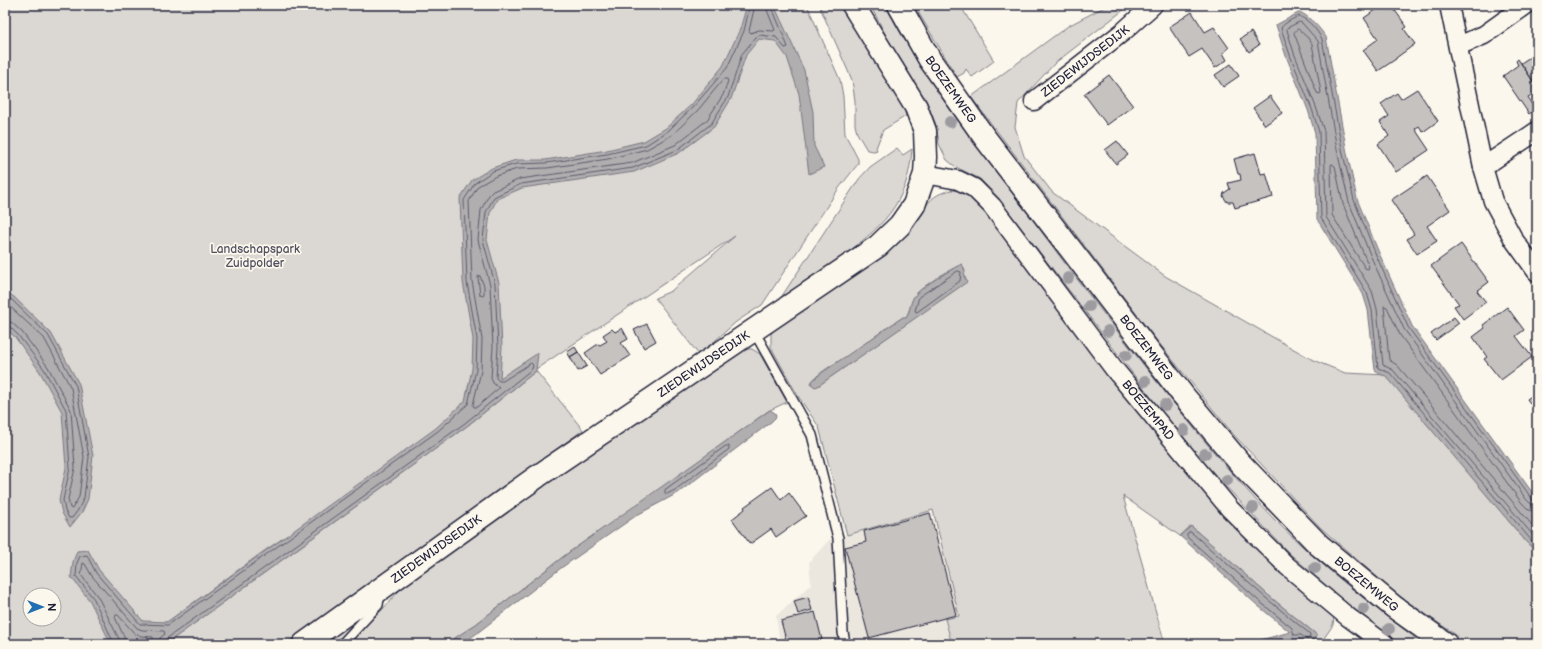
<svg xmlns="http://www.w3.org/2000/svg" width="1542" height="649" viewBox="0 0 1542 649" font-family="'Balsamiq Sans',sans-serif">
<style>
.built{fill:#ebe7df}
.green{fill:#dbd8d3;stroke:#7e7d87;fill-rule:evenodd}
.water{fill:#b1aeb0;stroke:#787681}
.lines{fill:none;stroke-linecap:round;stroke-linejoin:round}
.shore{stroke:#5b5a6a;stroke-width:1}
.building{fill:#c6c2c0;stroke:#22223b}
.lane-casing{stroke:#22223b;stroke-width:12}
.street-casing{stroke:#22223b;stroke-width:21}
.secondary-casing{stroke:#22223b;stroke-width:25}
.lane{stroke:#fbf7ec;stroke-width:9}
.street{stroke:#fbf7ec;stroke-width:18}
.secondary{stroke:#fbf7ec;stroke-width:22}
.tree{fill:#9d9ba0}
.labels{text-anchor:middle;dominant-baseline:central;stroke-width:3.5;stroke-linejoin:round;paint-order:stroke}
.street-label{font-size:12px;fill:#22223b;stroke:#fbf7ec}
.park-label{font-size:12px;fill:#505061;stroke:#fbf7ec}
</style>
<rect width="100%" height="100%" fill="#fbf7ec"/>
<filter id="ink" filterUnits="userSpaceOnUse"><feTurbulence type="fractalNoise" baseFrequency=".025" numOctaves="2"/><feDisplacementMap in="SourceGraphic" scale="8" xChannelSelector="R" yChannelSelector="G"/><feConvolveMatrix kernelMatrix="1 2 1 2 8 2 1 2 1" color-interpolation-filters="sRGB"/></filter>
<g filter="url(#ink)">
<path class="built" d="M931 511 959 616 945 620 952 644H780L776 616 811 584 809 562 829 540Z"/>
<path class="green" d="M8 5H807L840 80 843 96 845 134 858 159V164L839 188 762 305 736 322 699 355 655 298 671 291 735 236 264 551 167 622H163L132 644H5V6ZM30 595H54V619H30Z
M819 5H845L902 103 906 116 883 130 876 148 877 150 874 151 867 150 857 133 855 125V101L852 80Z
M870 5H885C927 85 984 155 1038 227 1073 275 1110 322 1146 368 1187 420 1228 472 1274 519 1320 566 1372 605 1423 644H1400L1385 634 1343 600 1290 554 1248 510 1206 465 1163 413 999 199 980 179 956 167 947 160 939 144 936 125 926 100 888 39Z
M914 5H960L994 61 972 77 966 69 964 73 957 77Z
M1108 5H1130L1055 63 1018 103 1015 127 1024 156 1052 192 1165 276 1313 360 1345 373 1386 375 1528 544 1537 552V644H1469L1395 593 1321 528 1234 435 1154 337 971 97 1068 26Z
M897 148 903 155 912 149C908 206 881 227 839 259 820 273 801 287 780 299L859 179 870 167Z
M951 190H961L970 194 1334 617 1333 625 1320 644H1309L1317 635 1268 595 1191 526 1180 536 1123 496 1165 644H952L945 619 959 616 933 510 847 535 819 427 798 396 771 347V334L775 328 922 211C931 198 936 194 951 190ZM962 264 964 277 966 282 818 386 811 383C817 372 842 360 853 352 870 340 886 328 903 317L905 318C911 311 910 300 916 294 924 285 950 269 962 264Z
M745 349H752L760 354 787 402 768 411 655 493 568 553 476 624 446 644H347L381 611 414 574 529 489Z
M536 371 583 430 285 644H166L467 426Z
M365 612 335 644H322Z"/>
<path class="water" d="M747 5H774L804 70 813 112 814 146 824 167 809 174 799 94 787 57 775 41 759 39 746 55 731 99 714 127 679 153 634 172 522 188 497 199 490 213 487 240 499 283 502 347 500 378 538 353 536 371 467 426 166 644H111L90 601 71 577 73 562 77 551 88 550 99 570 143 621 167 622 436 428 465 401 472 369 473 339 463 282 460 198 472 180 492 168 516 160H545L607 150 644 141 666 128 692 104 723 66 740 29Z
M1300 12C1311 18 1319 27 1326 37L1347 153 1357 199 1379 253 1412 326 1537 499V552L1528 544 1386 376 1382 375 1375 370 1368 310 1363 294 1317 219 1315 133 1308 110 1286 56 1276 25Z
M962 264 965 271 964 277H965L967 282 818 386 815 387 811 384 813 380 823 372 903 317H906C911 311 910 300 916 294 926 284 949 271 962 264Z
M5 291 14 297 51 333 79 384 93 456 88 499 82 512 70 527 62 513 59 500 66 468 62 412 40 372 15 337 5 328Z
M770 410 775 413 776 417 771 422 678 493 637 515 561 568 463 644H446L476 624 568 553Z
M1191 526 1268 595 1317 635 1309 644H1305L1299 639 1274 644H1246L1290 632 1257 605 1180 536Z"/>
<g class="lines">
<path class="shore" d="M755 5 749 31 751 33 759 30 773 31 775 30 765 5
M1298 29 1308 38 1312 44 1321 92 1320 94 1317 93 1294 33Z
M724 79H727L728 81 723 95 707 120 675 145 632 163 520 179 493 191 489 195 481 210 478 240 490 285 493 347 491 378 493 383 499 388 477 407H474L473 405 481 371 482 339 472 281 469 201 478 186 496 176 517 169 547 168 608 159 647 149 672 135 698 110Z
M1332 164 1335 166 1343 204 1369 267 1368 269 1365 268 1332 215 1331 166Z
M958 271 961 272 960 281 917 312 915 311 919 297Z
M480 276 484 286V295L483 296 480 295 478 277Z
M5 296 12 300 48 335 76 386 89 457 84 498 78 510 72 518H69L65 511 63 500 70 468 66 410 44 369 18 335 9 326H5
M5 302 44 338 71 388 84 457 79 497 72 509 70 508 68 499 75 468 71 410 48 367 22 332 11 322 5 321
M726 446H729V449L675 490 667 494 665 493V490Z
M1537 501 1533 500 1530 496 1408 327 1376 255 1354 200 1343 154 1322 39C1317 30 1309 20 1299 16 1293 19 1284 23 1281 28L1290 55 1312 109 1319 132 1321 218 1367 293 1372 310 1378 368 1390 373 1537 547
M1537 506 1531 504 1526 499 1404 329 1371 257 1349 202 1338 155 1318 41 1302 23 1299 22 1287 28V30L1294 53 1316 107 1324 131 1326 217 1372 291 1377 309 1383 365 1393 370 1537 540
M1537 512 1529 510 1521 502 1400 335 1387 307 1384 306 1389 360 1397 365 1433 407 1537 531
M1190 532 1192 533 1266 598 1310 634V636L1308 639H1306L1301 635H1294L1292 628 1259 601 1187 537V535Z
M114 644 94 599 76 576 77 563 80 556 87 555 96 573 140 624 168 625 438 431 468 404 476 370 477 339 467 282 464 200 475 183 493 171 516 164 546 163 607 154 646 145 668 131 694 106 727 68 744 31 750 5
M119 644V639L98 597 81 575 83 563 85 564 92 576 137 628 142 630 164 631 165 634 160 638 159 644
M125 644 124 637 115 617 116 615H118L135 634 141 636 153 637V644
M164 644 166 639 465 423 532 369 533 365 531 363 503 381H499L496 378 498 347 495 284 483 240 486 212 494 197 521 184 633 168 677 150 711 124 728 97 742 54 756 37 760 35 776 37 785 48 788 47 771 5"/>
</g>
<path class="building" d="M1383 5H1391L1407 27 1404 29 1415 44 1396 58V59L1378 71 1363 50 1378 39 1364 18Z
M1192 12 1205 32 1214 27 1229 48 1223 53 1227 60 1215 68 1202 49 1189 57 1169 27Z
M1251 32 1259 45 1249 52 1240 39Z
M1535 47 1537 50V87L1521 63 1536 53 1533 49Z
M1518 59 1537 87V92L1528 98 1535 110 1529 114 1503 76 1518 65 1516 61Z
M1231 64 1239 76 1223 87 1215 75Z
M1109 75 1133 106 1107 125 1084 94Z
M1417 89 1438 121 1423 132 1419 126 1415 129 1429 150 1396 172 1378 144 1389 136 1380 122 1389 116 1381 104 1397 93 1401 99Z
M1270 96 1282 113 1265 125 1253 108Z
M1117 141 1128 155 1116 164 1105 150Z
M1255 153 1261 174 1266 173 1273 197 1235 208 1233 202H1227L1223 196 1224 193 1230 189 1228 183 1241 180 1240 174H1238L1234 159Z
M1427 176 1450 210 1427 226 1437 241 1417 254 1407 239 1414 234 1391 200Z
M1461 244 1489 282 1477 291 1486 302 1463 319 1454 306 1459 304 1431 266Z
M1507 307 1524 330 1516 336 1532 357 1501 380 1484 359 1487 357 1473 337 1485 328 1483 325Z
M1454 317 1459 323 1436 340 1431 334Z
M647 324 656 341 644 348 634 330Z
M622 328 628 339 621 343 630 356 600 375 585 353 598 344 600 345 607 341 603 335 612 329 615 332Z
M575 347 578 352 570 357 567 352Z
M578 352 587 366 578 371 570 357Z
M1537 392V413L1527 399Z
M772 487 781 500 789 493 806 516 776 537 771 529 750 544 732 519 745 509 744 507Z
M930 513 956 615 869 638 845 547 866 542 864 531Z
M808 597 812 610 798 614 794 601Z
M815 612 822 640 805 644H787L781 621Z"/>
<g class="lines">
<g class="lane-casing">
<path id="lane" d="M754 331 812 435 838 538 843 632 845 644
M342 644 378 605 380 593"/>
</g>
<g class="street-casing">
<g id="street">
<path d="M1449 5 1483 167 1493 201 1514 240 1537 272"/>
<path d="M1458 46 1484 35 1526 5"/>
<path id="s1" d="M1034 101 1124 31 1153 5"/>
<path d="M1483 167 1537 131"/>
<path id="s2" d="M925 174 958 180 974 188 992 206 1115 370 1230 509 1287 566 1348 617 1385 644"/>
</g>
</g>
<g class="secondary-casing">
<g id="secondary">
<path id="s3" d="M899 5 930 60 985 138 1183 395 1240 463 1319 545 1394 607 1446 644"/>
<path id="s4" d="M304 644 538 476 878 246 900 225 914 205 925 174 926 157 925 131 916 107 853 5"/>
</g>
</g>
<use href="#lane" class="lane"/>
<use href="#street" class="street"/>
<use href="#secondary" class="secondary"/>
</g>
<g class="tree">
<circle cx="950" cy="122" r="6"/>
<circle cx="1068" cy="278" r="6"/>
<circle cx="1089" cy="306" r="6"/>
<circle cx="1108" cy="331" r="6"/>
<circle cx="1126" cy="355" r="6"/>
<circle cx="1145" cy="381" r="6"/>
<circle cx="1165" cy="405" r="6"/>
<circle cx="1184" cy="430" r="6"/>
<circle cx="1205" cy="454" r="6"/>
<circle cx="1227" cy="480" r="6"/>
<circle cx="1253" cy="508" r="6"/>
<circle cx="1315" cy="568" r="6"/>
<circle cx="1364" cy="609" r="6"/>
<circle cx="1389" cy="629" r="6"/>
</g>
</g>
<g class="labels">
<g class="street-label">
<text stroke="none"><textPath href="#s1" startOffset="65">ZIEDEWIJDSEDIJK</textPath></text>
<text stroke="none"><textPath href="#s3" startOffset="99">BOEZEMWEG</textPath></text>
<text stroke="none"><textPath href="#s3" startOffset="423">BOEZEMWEG</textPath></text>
<text stroke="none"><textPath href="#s4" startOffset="488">ZIEDEWIJDSEDIJK</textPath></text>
<text stroke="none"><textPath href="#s2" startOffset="334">BOEZEMPAD</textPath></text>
<text stroke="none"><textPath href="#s4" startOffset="163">ZIEDEWIJDSEDIJK</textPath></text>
<text stroke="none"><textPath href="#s3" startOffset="747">BOEZEMWEG</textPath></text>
</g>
<g class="park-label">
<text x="255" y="249">Landschapspark<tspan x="255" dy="14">Zuidpolder</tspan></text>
</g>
</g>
<rect width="1542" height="649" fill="none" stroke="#fbf7ec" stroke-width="20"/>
<rect x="10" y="10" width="1522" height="629" fill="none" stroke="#22223b" stroke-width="1.5" filter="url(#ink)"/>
<g transform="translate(42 607) rotate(90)"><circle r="19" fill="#fbf7ec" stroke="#a4a2a5"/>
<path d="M0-3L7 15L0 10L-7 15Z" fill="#1f6fb2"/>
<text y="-6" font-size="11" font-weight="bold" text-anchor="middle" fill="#22223b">N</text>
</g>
</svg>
